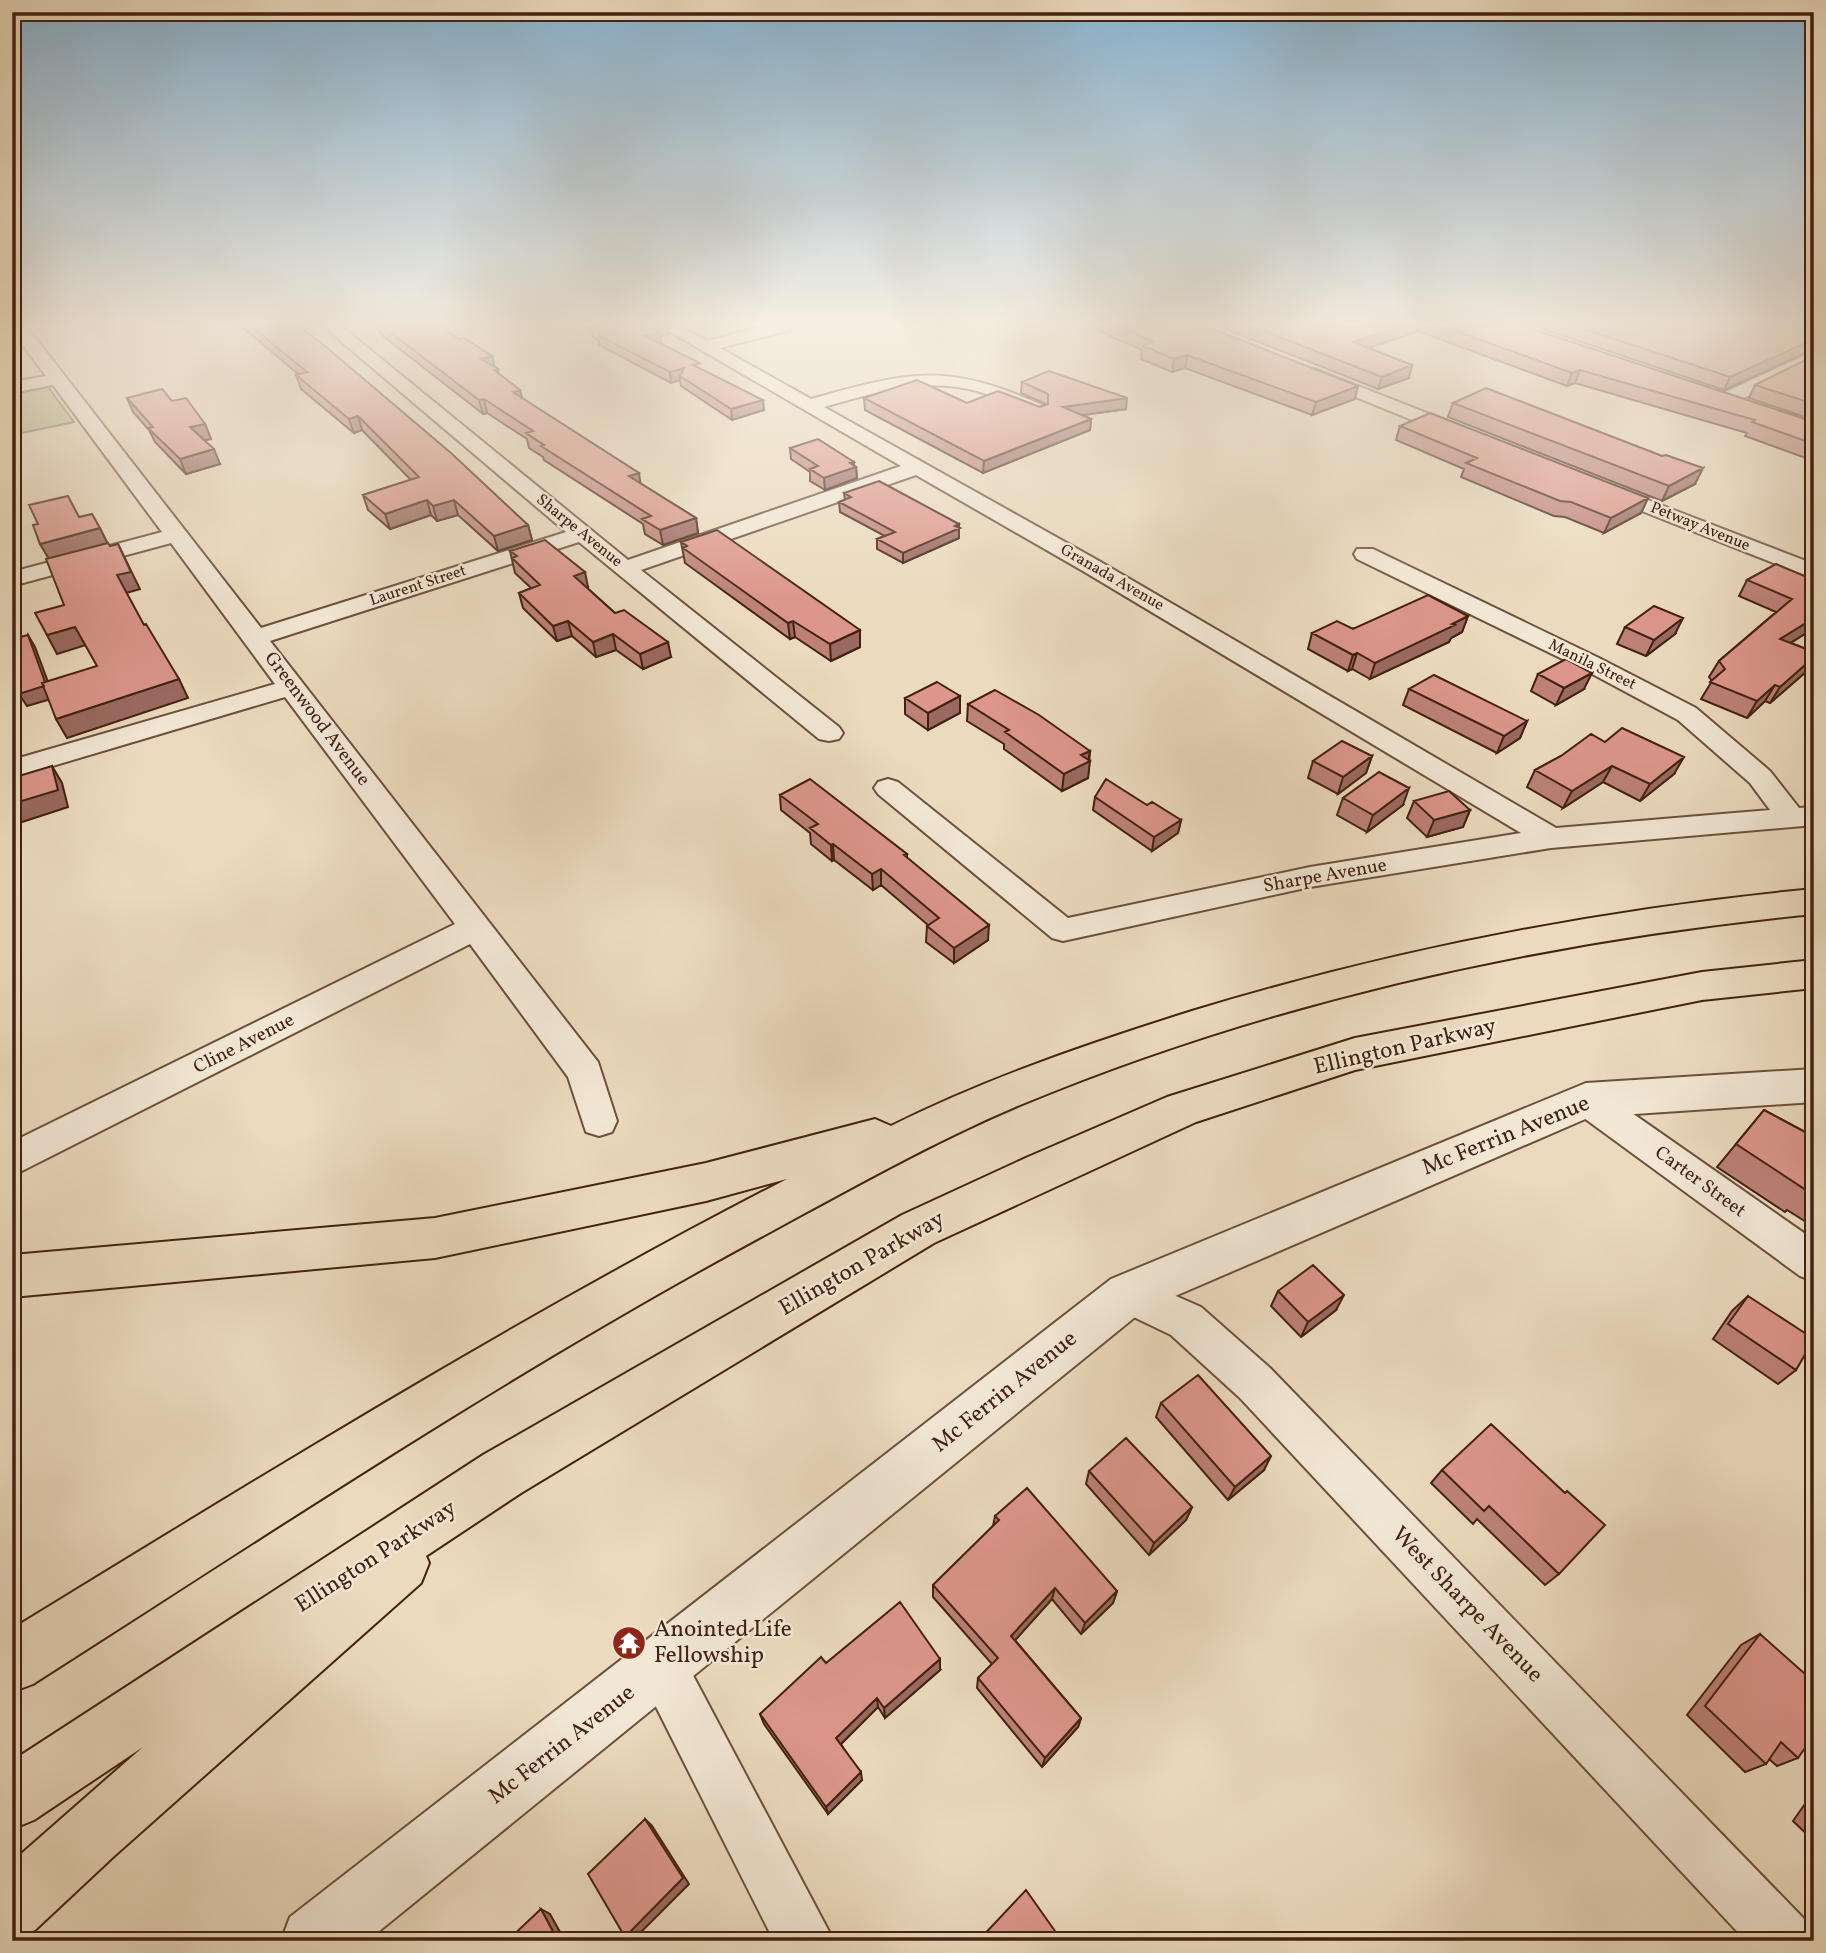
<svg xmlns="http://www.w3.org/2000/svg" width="1826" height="1953" viewBox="0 0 1826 1953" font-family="Vollkorn,serif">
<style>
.green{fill:#babe8f;stroke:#7e7050;stroke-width:2}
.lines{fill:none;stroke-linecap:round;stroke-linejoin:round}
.minor-casing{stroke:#6d4f3c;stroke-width:4}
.tertiary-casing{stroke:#6d4f3c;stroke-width:4}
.motorway-casing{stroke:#432110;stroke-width:4}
.minor{fill:#f2e7d5;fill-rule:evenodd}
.tertiary{fill:#f2e7d5;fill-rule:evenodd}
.motorway{fill:#ebdabe;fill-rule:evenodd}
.wall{fill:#bd8178;stroke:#432110;stroke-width:2}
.shaded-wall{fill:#9a6961;stroke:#432110;stroke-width:2}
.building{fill:#dc968b;stroke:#432110;stroke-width:2}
.labels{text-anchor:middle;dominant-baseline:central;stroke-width:5;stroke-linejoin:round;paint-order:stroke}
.far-street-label{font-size:16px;fill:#432110;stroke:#f2e7d5}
.street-label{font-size:19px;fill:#432110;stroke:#f2e7d5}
.near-street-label{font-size:23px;fill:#432110;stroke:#f2e7d5}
.near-poi-label{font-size:23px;fill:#432110;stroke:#f2e7d5;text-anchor:start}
</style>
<rect width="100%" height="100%" fill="#ebdabe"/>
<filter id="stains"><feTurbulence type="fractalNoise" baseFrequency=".00286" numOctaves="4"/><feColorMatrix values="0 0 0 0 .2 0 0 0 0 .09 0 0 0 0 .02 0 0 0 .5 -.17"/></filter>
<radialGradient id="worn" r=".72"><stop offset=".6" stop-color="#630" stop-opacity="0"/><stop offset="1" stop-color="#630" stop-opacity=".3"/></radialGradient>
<path class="green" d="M48 387 74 422 12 435V394Z"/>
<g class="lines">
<g class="minor-casing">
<path id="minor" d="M12 326H26L261 628 566 532 323 326H341L628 560 901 466 660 326H680L707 341 764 326H792L790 330 720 348 811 399C910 371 947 362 1044 406L1046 410 1044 414 1037 416C1016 410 998 397 977 391 925 377 875 392 824 407L1099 561 1556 828 1770 810 1750 783 1678 720 1583 669 1357 559 1354 554 1357 549H1373L1601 659 1696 708 1770 771 1799 808 1814 807V825L1551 848 1310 887 1063 941 1052 938 878 794 874 788 878 782 888 779 898 782 1068 918 1310 867 1521 833 1083 571 916 475 641 570 839 727 843 733 839 739 829 741 819 739 579 542 270 641 598 1062 617 1121 612 1132 599 1136 586 1132 568 1077 470 944 12 1176V1142L455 924 285 697 12 778V760L275 684 171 543 12 586V572L162 532 53 385 12 393V382L46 376 12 331Z
M1814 351V363L1733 403H1719L1717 399 1719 395Z
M1315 369 1470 430 1473 434 1463 440 1456 438 1309 378 1306 374 1309 370Z
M1601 482 1814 564V579L1594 492 1591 488 1594 484Z
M1586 1085 1599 1090 1814 1240V1281L1800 1276 1573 1110 1568 1100 1573 1090Z
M1128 1275 1201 1307 1270 1368 1806 1921 1814 1941H1746L1240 1398 1171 1335 1113 1307 1107 1294 1113 1281Z
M661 1642 679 1649 834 1941H774L636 1667 643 1649Z"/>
</g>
<g class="tertiary-casing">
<path id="tertiary" d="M1814 1069V1102L1590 1117 1145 1309 367 1941H281L290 1917 1111 1279 1586 1083Z"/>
</g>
<g class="motorway-casing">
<path id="motorway" d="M1814 889V914C1542 941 1273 1000 1020 1105 935 1141 855 1186 774 1230 518 1367 277 1528 33 1684L12 1692V1629C267 1473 520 1316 787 1179L706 1201 435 1258 12 1297V1255L435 1218 706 1163 875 1119 891 1126C987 1078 1090 1043 1192 1011 1396 949 1602 909 1814 889Z
M1814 960V988L1702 1000 1355 1070 1196 1122 934 1243 521 1493 426 1556 429 1563 421 1583 113 1857 35 1930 12 1940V1862L143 1747 34 1820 12 1829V1761L483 1455 902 1215 1028 1157 1167 1097 1355 1038 1702 972Z"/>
</g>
<use href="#minor" class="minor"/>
<use href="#tertiary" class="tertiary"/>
<use href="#motorway" class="motorway"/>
</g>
<path class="wall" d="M241 326H298L528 525 532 540 498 551 458 515 437 521 431 515 390 529 368 510 363 495 411 480 362 430 354 433 301 389 296 375 298 374Z
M375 326H440L498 369 499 374 520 390 522 398 641 484 696 518 698 533 663 545 645 534 643 524 544 460 543 457 529 448 527 439 487 413 483 414 379 333 377 327Z
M585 326H667L668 334 660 336 661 342H659L764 410 732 420 681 386 680 380 671 383 599 345V341L593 337 592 330Z
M1088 326H1205L1355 399 1312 415 1185 368 1172 372 1141 359 1142 350Z
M1218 326H1523L1814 422V461L1745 436 1747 433 1575 383 1567 386 1418 331 1369 348 1412 365 1409 378 1378 389Z
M1534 326H1814V349L1724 390Z
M1814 356V420L1749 398 1755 385Z
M1022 382 1126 409 1083 415 1091 419 1090 430 983 473 865 410 864 398 1040 407 1046 404 1021 393Z
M127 398 172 401 205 424 211 439 204 440 220 464 186 474 155 442 149 430 133 412Z
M1453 403 1652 452 1695 484 1662 501 1448 417Z
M1400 426 1648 498 1641 513 1604 533 1565 517 1554 516 1461 477 1464 469 1396 440Z
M790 448 854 462V466L856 467 857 478 825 490 810 481V472L791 459Z
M844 493 959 524V538L903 563 877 549V539L885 536 840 512 839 502 845 500Z
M681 542 860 630V647L831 661 795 637 790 639 685 563Z
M510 551 588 587 587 588 615 613 671 657 643 669 616 650 596 657 572 636 557 641 523 608 519 593 531 588 515 573Z
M1776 564 1814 628 1791 643 1814 652V660L1808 670 1770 703 1765 701 1747 718 1701 699 1712 681 1709 677 1719 661 1776 612 1739 596 1747 580Z
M1468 616 1462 632 1451 638 1449 642 1370 679 1352 669 1348 671 1308 649 1312 633Z
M1625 627 1675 634 1646 656 1617 644Z
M1538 674 1584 689 1556 705 1531 691Z
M1409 689 1527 721 1520 738 1497 753 1403 705Z
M960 696V713L928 730 905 714V698Z
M968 704 1090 751 1088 778 1062 791 1004 749V744L967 721Z
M1372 756 1366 773 1338 794 1308 778 1313 761Z
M1561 756 1674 774 1640 801 1603 782 1563 808 1527 787 1535 770Z
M780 795 907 854V858L988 940 954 963 926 942 927 926 928 925 881 885 873 890 834 860 832 861 811 844 810 833 781 810Z
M1095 797 1147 805 1181 820 1178 833 1152 851 1093 810Z
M1343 798 1403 805 1367 832 1337 815Z
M1414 801 1470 810 1463 827 1427 837 1407 818Z
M1764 1110 1811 1135 1814 1132V1218L1808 1223 1787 1210 1785 1212 1717 1167Z
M1278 1291 1336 1310 1301 1337 1271 1306Z
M1748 1296 1796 1370 1778 1384 1713 1339 1732 1311Z
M1161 1403 1264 1470 1228 1500 1156 1417Z
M1442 1470 1565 1493 1559 1574 1545 1585 1477 1519 1473 1524 1431 1483Z
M1089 1471 1192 1507 1186 1520 1149 1555 1086 1484Z
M995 1516 1117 1591 1113 1603 1081 1634 1052 1599 1015 1640 1081 1718 1078 1727 1042 1767 977 1688 978 1678 992 1664 933 1597V1585L993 1526Z
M1760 1634 1798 1758 1777 1766 1769 1759 1766 1764 1745 1772 1687 1715 1741 1645Z
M826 1663 940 1670 885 1718 878 1707 841 1744 862 1780 828 1814 764 1724 760 1714Z
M1814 1791V1841L1793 1821Z"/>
<path class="shaded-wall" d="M658 326H667L668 334 660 336 661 342 647 345 645 336 653 328Z
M1399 326H1419L1418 331 1350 354 1353 342Z
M1814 339V349L1724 390 1730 377Z
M1187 355 1185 368 1172 372 1174 359Z
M492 356 495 369 481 359Z
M1412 365 1409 378 1378 389 1382 377Z
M684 368 680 376V380L671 383 670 372Z
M1580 370 1575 383 1567 386 1572 373Z
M1358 386 1355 399 1312 415 1316 402Z
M520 390 523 404 513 392Z
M1127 398 1126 409 1062 418 1063 407Z
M484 399 487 413 483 414 479 400Z
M763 400 764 410 732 420 731 409Z
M358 416 362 430 354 433 349 419Z
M1091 419 1090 430 983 473 984 461Z
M205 424 211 439 197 442 190 427Z
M214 449 220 464 186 474 180 459Z
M854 462V467H856L857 478 825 490 824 478Z
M1703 468 1695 484 1662 501 1669 486Z
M639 473 641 487 629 476Z
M1648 498 1641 513 1604 533 1611 518Z
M427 500 431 515 390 529 385 514Z
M454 500 458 515 437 521 433 506Z
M696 518 698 533 663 545 660 530Z
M959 524V538L903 563V553Z
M528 525 532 540 498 551 494 536Z
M100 528 108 544 49 559 40 544Z
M118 544 140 589 126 593 117 575Z
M585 572 588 587 577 591 574 576Z
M1468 616 1462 632 1451 638 1449 642 1370 679 1375 663Z
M1683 618 1675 634 1646 656 1654 640Z
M1814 618V628L1771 655 1780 639Z
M568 621 572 636 557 641 553 626Z
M793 621 795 637 790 639 788 623Z
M75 627 86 645 57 654 47 635Z
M860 630V647L831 661 830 644Z
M613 634 616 650 596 657 593 642Z
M28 635 35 647 54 698 27 706 19 694Z
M668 642 671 657 643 669 640 654Z
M1357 653 1352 669 1348 671 1353 655Z
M1814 657V660L1808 670 1770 703 1780 687Z
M1592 673 1584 689 1556 705 1564 688Z
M179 679 188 698 67 738 56 719Z
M1775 685 1765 701 1747 718 1757 701Z
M960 696V713L928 730V713Z
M1527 721 1520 738 1497 753 1504 736Z
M1090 751 1088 762 1090 761 1088 778 1062 791 1064 774 1081 755Z
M1372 756 1366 773 1338 794 1343 777Z
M1684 757 1674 774 1640 801 1650 784Z
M52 766 62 783 68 807 19 823 12 813V804Z
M1612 766 1603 782 1563 808 1572 791Z
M1409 788 1403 805 1367 832 1373 815Z
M1470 810 1463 827 1427 837 1434 820Z
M1181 820 1178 833 1152 851 1154 837Z
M833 844 834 860 832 861 831 845Z
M881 869V885L873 890 872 874Z
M989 925 988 940 954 963V948Z
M1344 1295 1336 1310 1301 1337 1308 1322Z
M1271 1456 1264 1470 1228 1500 1235 1487Z
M1192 1507 1186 1520 1149 1555 1154 1543Z
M1055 1588 1052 1599 1009 1647 1011 1636Z
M1117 1591 1113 1603 1081 1634 1085 1623Z
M940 1659V1670L885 1718 884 1708Z
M877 1698 878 1707 838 1747 836 1738Z
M1081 1718 1078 1727 1042 1767 1045 1758Z
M861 1772 862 1780 828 1814 826 1807Z
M645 1819 652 1826 689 1884 632 1941 625 1937Z
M541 1909 550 1914 565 1941H558Z"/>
<path class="building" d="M251 326H298L319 341 451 453 528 525 494 536 454 500 433 506 427 500 385 514 363 495 419 477 358 416 349 419 296 375 307 372Z
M382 326H440L459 339 464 338 492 356 481 359 498 369 494 370 520 390 513 392 639 473 629 476 696 518 660 530 642 519 651 516 541 446 544 445 526 433 533 431 484 399 479 400Z
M596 326H659L653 328 659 332 645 336 700 363 693 365 763 400 731 409 680 376 684 368 670 372 598 335 599 332 591 328Z
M1118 326H1205L1358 386 1316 402 1187 355 1174 359 1143 346 1153 342Z
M1251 326H1399L1353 342 1412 365 1382 377Z
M1442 326H1523L1814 422V444L1752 422 1755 420 1580 370 1572 373Z
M1575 326H1814V339L1730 377Z
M1814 356V404L1755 385Z
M1049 371 1127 398 1063 407 1091 419 984 461 864 398 917 380 967 403 998 391 1040 407 1048 404V394L1022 382Z
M1486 388 1652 452 1662 456 1666 455 1703 468 1669 486 1453 403Z
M162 389 172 401 186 398 205 424 190 427 214 449 180 459 148 428 153 427 127 398Z
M1430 413 1648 498 1611 518 1571 502 1560 501 1466 463 1477 458 1400 426Z
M818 439 854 462 850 463 856 467 824 478 810 469 818 466 790 448Z
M879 481 959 524 955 526 960 528 903 553 877 539 895 532 839 502 851 497 844 493Z
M68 496 79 517 92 514 100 528 40 544 33 525 38 524 29 505Z
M717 530 860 630 830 644 793 621 788 623 683 548 687 546 681 542Z
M545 540 585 572 574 576 615 613 624 610 668 642 640 654 613 634 593 642 568 621 553 626 519 593 540 585 512 558 517 556 510 551Z
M108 543 110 546 118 544 131 572 117 575 144 625 146 624 179 679 56 719 42 683 97 666 75 627 47 635 35 613 64 605 46 559Z
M1776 564 1814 580V618L1780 639 1814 652V657L1780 687 1775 685 1757 701 1710 682 1725 669 1719 661 1792 599 1747 580Z
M1428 595 1468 616 1452 624 1455 625 1375 663 1357 653 1353 655 1312 633 1337 621 1353 629Z
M1654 606 1683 618 1654 640 1625 627Z
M28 635 45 682 42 683 44 686 19 694 12 676V639Z
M1566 659 1592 673 1564 688 1538 674Z
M1434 675 1527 721 1504 736 1409 689Z
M937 682 960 696 928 713 905 698Z
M995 690 1039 715 1090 751 1081 755 1090 761 1064 774 1005 732 1009 730 968 704Z
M1622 728 1684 757 1650 784 1612 766 1572 791 1535 770 1561 756 1591 734 1605 742Z
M1342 741 1372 756 1343 777 1313 761Z
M52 766 58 790 12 804V778Z
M1379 772 1409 788 1373 815 1343 798Z
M810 779 907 854 904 855 989 925 954 948 927 926 939 918 881 869 872 874 833 844 831 845 810 828 818 824 780 795Z
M1106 779 1147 805 1152 802 1181 820 1154 837 1095 797Z
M1449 791 1470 810 1434 820 1414 801Z
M1764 1110 1812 1136 1814 1133V1191L1808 1187 1806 1190 1736 1144Z
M1313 1265 1344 1295 1308 1322 1278 1291Z
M1748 1296 1814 1339 1796 1370 1728 1324Z
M1198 1375 1271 1456 1235 1487 1161 1403Z
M1491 1424 1565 1493 1567 1491 1605 1525 1559 1574 1489 1506 1484 1511 1442 1470Z
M1126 1438 1192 1507 1154 1543 1089 1471Z
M1027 1488 1117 1591 1085 1623 1055 1588 1011 1636 1081 1718 1045 1758 978 1678 998 1658 933 1585 999 1520 995 1516Z
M900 1602 940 1659 884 1708 877 1698 836 1738 861 1772 826 1807 760 1714 821 1657 826 1663Z
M1760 1634 1814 1682V1735L1798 1758 1781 1742 1766 1764 1705 1706Z
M645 1819 683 1878 625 1937 588 1874Z
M1026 1890 1062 1941H978Z
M541 1909 558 1941H507Z"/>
<linearGradient id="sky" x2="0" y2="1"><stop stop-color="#8ab6d6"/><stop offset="0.54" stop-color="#f6eee2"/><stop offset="1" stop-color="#f6eee2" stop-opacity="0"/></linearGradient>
<rect width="1826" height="600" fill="url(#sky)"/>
<defs>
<g id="temple-disc" transform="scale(1.75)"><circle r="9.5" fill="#8f2418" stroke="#f2e7d5"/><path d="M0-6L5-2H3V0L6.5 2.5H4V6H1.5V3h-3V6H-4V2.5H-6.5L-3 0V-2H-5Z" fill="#fff"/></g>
</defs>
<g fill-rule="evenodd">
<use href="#temple-disc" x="629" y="1643"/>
</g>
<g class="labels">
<g class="far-street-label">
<text transform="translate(1700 527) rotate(22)">Petway Avenue</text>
<text transform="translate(579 531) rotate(39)">Sharpe Avenue</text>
<text transform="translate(1112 578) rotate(30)">Granada Avenue</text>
<text transform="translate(418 586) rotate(-18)">Laurent Street</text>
<text transform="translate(1592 665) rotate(26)">Manila Street</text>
</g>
<g class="street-label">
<text transform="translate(317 719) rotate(53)">Greenwood Avenue</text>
<text transform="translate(1325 876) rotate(-10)">Sharpe Avenue</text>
<text transform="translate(244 1044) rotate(-27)">Cline Avenue</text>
<text transform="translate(1700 1182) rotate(36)">Carter Street</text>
</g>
<g class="near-street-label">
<text transform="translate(1405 1047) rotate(-13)">Ellington Parkway</text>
<text transform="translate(1506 1136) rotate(-22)">Mc Ferrin Avenue</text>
<text transform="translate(862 1264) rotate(-30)">Ellington Parkway</text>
<text transform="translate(1005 1392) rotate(-39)">Mc Ferrin Avenue</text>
<text transform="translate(376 1557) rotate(-33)">Ellington Parkway</text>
<text transform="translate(1467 1605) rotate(46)">West Sharpe Avenue</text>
<text transform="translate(562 1745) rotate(-38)">Mc Ferrin Avenue</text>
</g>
<g class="near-poi-label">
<text x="654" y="1630">Anointed Life<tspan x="654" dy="26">Fellowship</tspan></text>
</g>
</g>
<rect width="1826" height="1953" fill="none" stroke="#ebdabe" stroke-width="42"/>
<rect x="14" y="14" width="1798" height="1925" fill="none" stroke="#432110" stroke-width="3.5"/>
<rect x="21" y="21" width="1784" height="1911" fill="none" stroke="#432110" stroke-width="2"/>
<rect width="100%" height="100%" filter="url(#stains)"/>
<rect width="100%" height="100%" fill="url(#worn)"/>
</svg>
